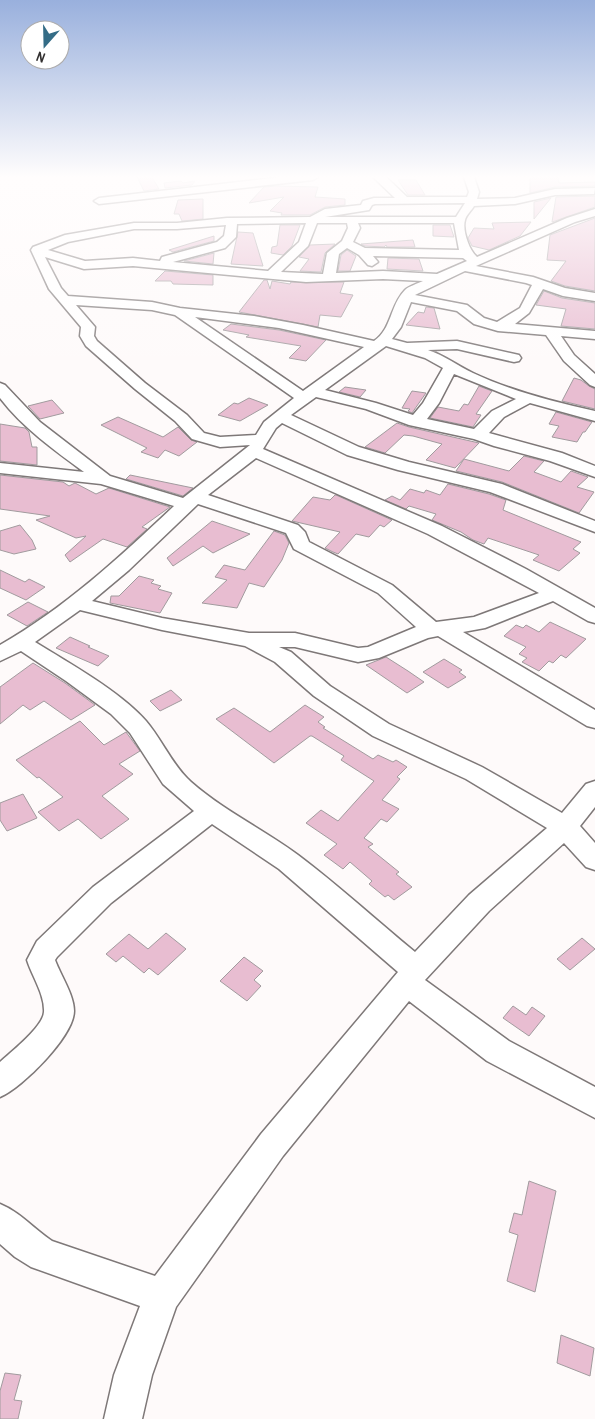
<svg xmlns="http://www.w3.org/2000/svg" width="595" height="1419" viewBox="0 0 595 1419" font-family="'Archivo Narrow',sans-serif">
<style>
.building{fill:#e8bdd1;stroke:#a19b9e}
.lines{fill:none;stroke-linecap:round;stroke-linejoin:round}
.minor-casing{stroke:#7e7878;stroke-width:3}
.minor{fill:#fff;fill-rule:evenodd}
</style>
<rect width="100%" height="100%" fill="#fefafa"/>
<path class="building" d="M137 177H152L159 189 144 191Z
M530 177H558L559 183 595 182V186L555 187 530 193Z
M398 180H416L425 195H408Z
M181 181 183 183 195 181 192 185 165 188 164 183Z
M276 186 318 187 315 197 345 199V205L325 207 310 215H281L282 213 270 211 284 197 249 203 264 187Z
M595 196V207L552 222 556 197Z
M551 198 534 219V202Z
M203 199V219L182 221 179 214H174L178 200Z
M595 218V291L565 286 551 281 566 261 547 260 550 235Z
M531 222 520 236 489 250 472 246 468 238 474 228 494 229 492 223Z
M280 225H300L292 246 283 255 271 253 272 247 277 246Z
M433 225H450L454 237 433 236Z
M238 232 253 233 263 266 231 264Z
M214 236V241L173 252 169 250Z
M413 240 415 247H387L386 245 384 247 365 246 361 244Z
M335 244 325 253 321 272 300 271 309 259 299 257 310 245Z
M347 250 356 256 350 271H338L341 255Z
M214 253 213 264 184 261Z
M388 258 419 259 423 271 387 269Z
M165 271 213 275V285L173 284 171 281H155Z
M264 280H267L270 289 272 281 290 284 291 282H344L340 293 353 295 341 317 320 315 318 327 239 312Z
M544 291 562 298 595 303V329L561 326 566 309 536 305Z
M426 307 434 308 440 329 406 325 418 312 424 313Z
M231 324 279 330 326 340 306 361 289 358 301 346 246 337 249 335 223 330Z
M574 378 581 380 589 386 595 389V409L562 401Z
M479 386 492 391 476 414 481 415 473 427 430 418 438 407 459 411 464 404 468 405Z
M345 387 366 390 360 397 339 392Z
M412 391 426 393 412 413 408 411 410 409 402 408Z
M249 398 268 405 240 421 218 415 234 403 238 404Z
M52 400 64 413 40 419 28 406Z
M556 412 592 422 585 432H583L577 442 552 437 559 426 549 424Z
M118 417 163 437 178 427 191 440 197 442 179 456 165 450 158 458 141 452 147 448 101 425Z
M397 423 409 427 479 443 455 468 426 460 442 444 413 436 404 435 385 453 365 447Z
M0 424 25 428 29 432 32 447H37V465L0 461Z
M524 456 544 461 534 472 561 482 571 471 588 477 577 487 594 492 579 513 502 482 456 471 464 459 509 471Z
M0 475 63 482 69 486 75 483 96 494 109 488 170 507 142 527 147 529 127 547 103 539 70 562 65 555 86 536 76 538 36 520 50 516 0 509Z
M130 475 193 488 183 496 126 479Z
M448 484 489 494 506 500 503 510 581 542 573 549 580 553 559 571 533 560 539 555 488 538 484 544 473 540 461 532 432 520 436 514 409 506 406 509 385 500 392 496 400 500 410 489 424 493 426 490 440 495Z
M335 495H336L392 520 384 527 380 525 369 537 356 534 338 554 333 552 325 548 340 532 292 521 313 497 330 500Z
M212 521 250 534 213 553 203 546 173 566 167 558Z
M20 525 32 540 36 549 14 554 0 550V531Z
M274 531 285 535 289 543 282 560 264 587 249 583 237 608 202 603 227 580 215 577 224 565 245 570Z
M0 570 25 582 29 579 45 587 26 600 0 588Z
M139 576 154 580 151 583 161 586 158 589 172 593 160 613 110 603 111 596H119Z
M28 602 48 612 27 626 7 615Z
M550 622 586 639 566 658 561 655 553 663 549 661 539 671 522 662 527 658 519 654 526 647 504 636 516 625 523 628 526 625 539 632Z
M70 637 90 646 88 647 109 656 98 666 56 648Z
M386 657 408 671 424 682 407 693 366 665Z
M444 659 462 670 459 672 466 677 448 688 423 672Z
M33 663 65 683 95 705 71 720 44 701 30 710 23 705 0 724V687Z
M171 690 182 700 160 711 150 701Z
M305 705 324 717 318 722 325 727 323 728 373 759 378 755 393 762 396 760 407 767 397 777 400 779 382 800 399 809 387 822 381 819 364 838 373 844 368 847 399 872 396 874 412 887 394 900 388 895 385 897 369 884 372 881 350 862 343 869 324 855 337 844 306 823 321 810 338 821 374 781 341 760 344 756 312 736H310L274 763 216 719 234 708 270 732Z
M80 721 104 745 126 732 140 751 119 764 133 774 102 796 129 819 101 839 78 819 59 831 38 812 63 797 39 777 37 778 16 760Z
M23 794 37 818 7 831 0 820V803Z
M166 933 186 949 158 975 149 968 144 973 123 956 116 962 106 954 129 934 148 949Z
M582 938 595 949 570 970 557 959Z
M244 957 263 971 254 980 261 986 247 1001 220 981Z
M513 1006 526 1015 532 1007 545 1016 529 1036 503 1018Z
M529 1181 556 1191 535 1292 507 1281 518 1235 509 1232 514 1213 522 1215Z
M561 1335 594 1348 590 1376 557 1363Z
M5 1373 21 1375 14 1400 22 1401 18 1419H0V1391Z"/>
<g class="lines">
<g class="minor-casing">
<path id="minor" d="M282 177H318L313 180 99 204 94 201 99 198Z
M373 177H386L407 197H467L469 192 464 177H474L479 192 477 199 515 198 555 189 595 188 594 194 555 195 515 204 474 206C472 210 466 215 465 220 462 230 469 250 477 257L567 218 595 209V216L575 222 476 266 533 277 565 288 595 293V301L563 296 543 289 529 313 515 324 595 331V339L561 336 574 355 595 374V387L590 385 564 361 546 335 498 331 474 324 457 311 411 302 401 327 392 339 407 343 457 341 519 355 521 358 519 361 514 362 457 349 428 350C444 355 458 366 473 373 511 391 554 402 595 411V421L530 403 504 417 489 433 562 453 595 466V477L550 461 494 446 474 439 409 425 366 409 316 397 291 415 359 447 409 462 502 484 595 521V532L490 492 398 470 347 455 282 423 276 428 263 449 442 526 526 569 595 608V623L588 621 553 601 485 628 463 632 595 710V728L587 726 438 636 428 638 379 658 358 662 295 647H279L291 652 330 686 389 724 482 767 562 813 586 784 595 781V807L580 826 595 843V870L586 867 564 843 489 911 425 980 509 1041 595 1087V1118L487 1061 409 1001 283 1156 176 1307 152 1375 142 1419H104L114 1375 140 1306 31 1267 15 1257 0 1244V1204C20 1212 34 1229 52 1241L155 1276 261 1134 398 972 279 869 212 824 111 903 57 957 55 960C61 976 74 995 74 1011 74 1036 22 1088 0 1097V1062C11 1052 43 1027 44 1012 45 995 32 976 27 960L37 941 93 887 194 811 163 784 130 733 111 714 66 681 21 651 0 661V645C65 608 120 557 174 506L101 484 0 473V463L84 472C54 450 23 428 0 398V383L5 385 40 422 110 476 183 498 250 445 220 447 192 439 175 421 135 389 86 346 80 336 81 327 49 289 31 250 33 247 65 235 134 223H177L227 218 310 217 325 209 361 205 363 201 374 198H395ZM465 203 456 217H325L369 210 372 205 375 204ZM306 223 299 242 268 271 173 262 225 248 236 237 237 224ZM317 223H347L348 228 342 241 327 253 323 274 281 272 308 246ZM358 223H454L459 250 365 248 353 242 360 228ZM226 225 224 236 217 242 162 257 160 261 133 258 85 261 48 250 68 242 134 229H177ZM347 248 359 255 368 265 372 266 378 262 373 256 463 258 467 261 437 274 383 271 336 273 339 254ZM45 257 84 269 133 266 306 282 383 279 423 281C417 284 409 286 405 290 390 305 392 329 374 341L303 325 254 316 180 308 152 302 68 296 61 288ZM465 271 526 283 532 285 520 308 497 322 484 318 467 305 415 295ZM76 305 152 310 175 315 294 398 264 422 256 435 220 437 204 433 187 415 145 383 97 341 94 336 95 327ZM195 317 279 328 364 347 303 391ZM386 346 425 358 443 368 423 403 413 415 376 403 325 390ZM454 374 516 399 492 411 474 429 427 419 439 403ZM256 458 428 534 539 593 474 617 436 622 392 585 309 542 305 532 298 525 208 495ZM198 504 286 533 294 549 378 593 416 627 368 647 358 648 295 633H249L162 618 92 601 129 570ZM80 610 162 630 245 646 275 662 314 696 373 736 466 779 547 828 469 895 415 952C376 920 338 885 298 855 263 829 224 811 191 782 172 765 163 741 146 721 121 692 69 663 35 642Z"/>
</g>
<use href="#minor" class="minor"/>
</g>
<linearGradient id="sky" x2="0" y2="1"><stop stop-color="#99b0dd"/><stop offset="0.47" stop-color="#fffdfd"/><stop offset="1" stop-color="#fffdfd" stop-opacity="0"/></linearGradient>
<rect width="595" height="376" fill="url(#sky)"/>
<g transform="translate(45 45) rotate(200)"><circle r="24" fill="#ffffff" stroke="#adacac"/>
<path d="M0-4L9 19L0 12L-9 19Z" fill="#346c86"/>
<text y="-8" font-size="14" font-weight="bold" text-anchor="middle" fill="#323030">N</text>
</g>
</svg>
